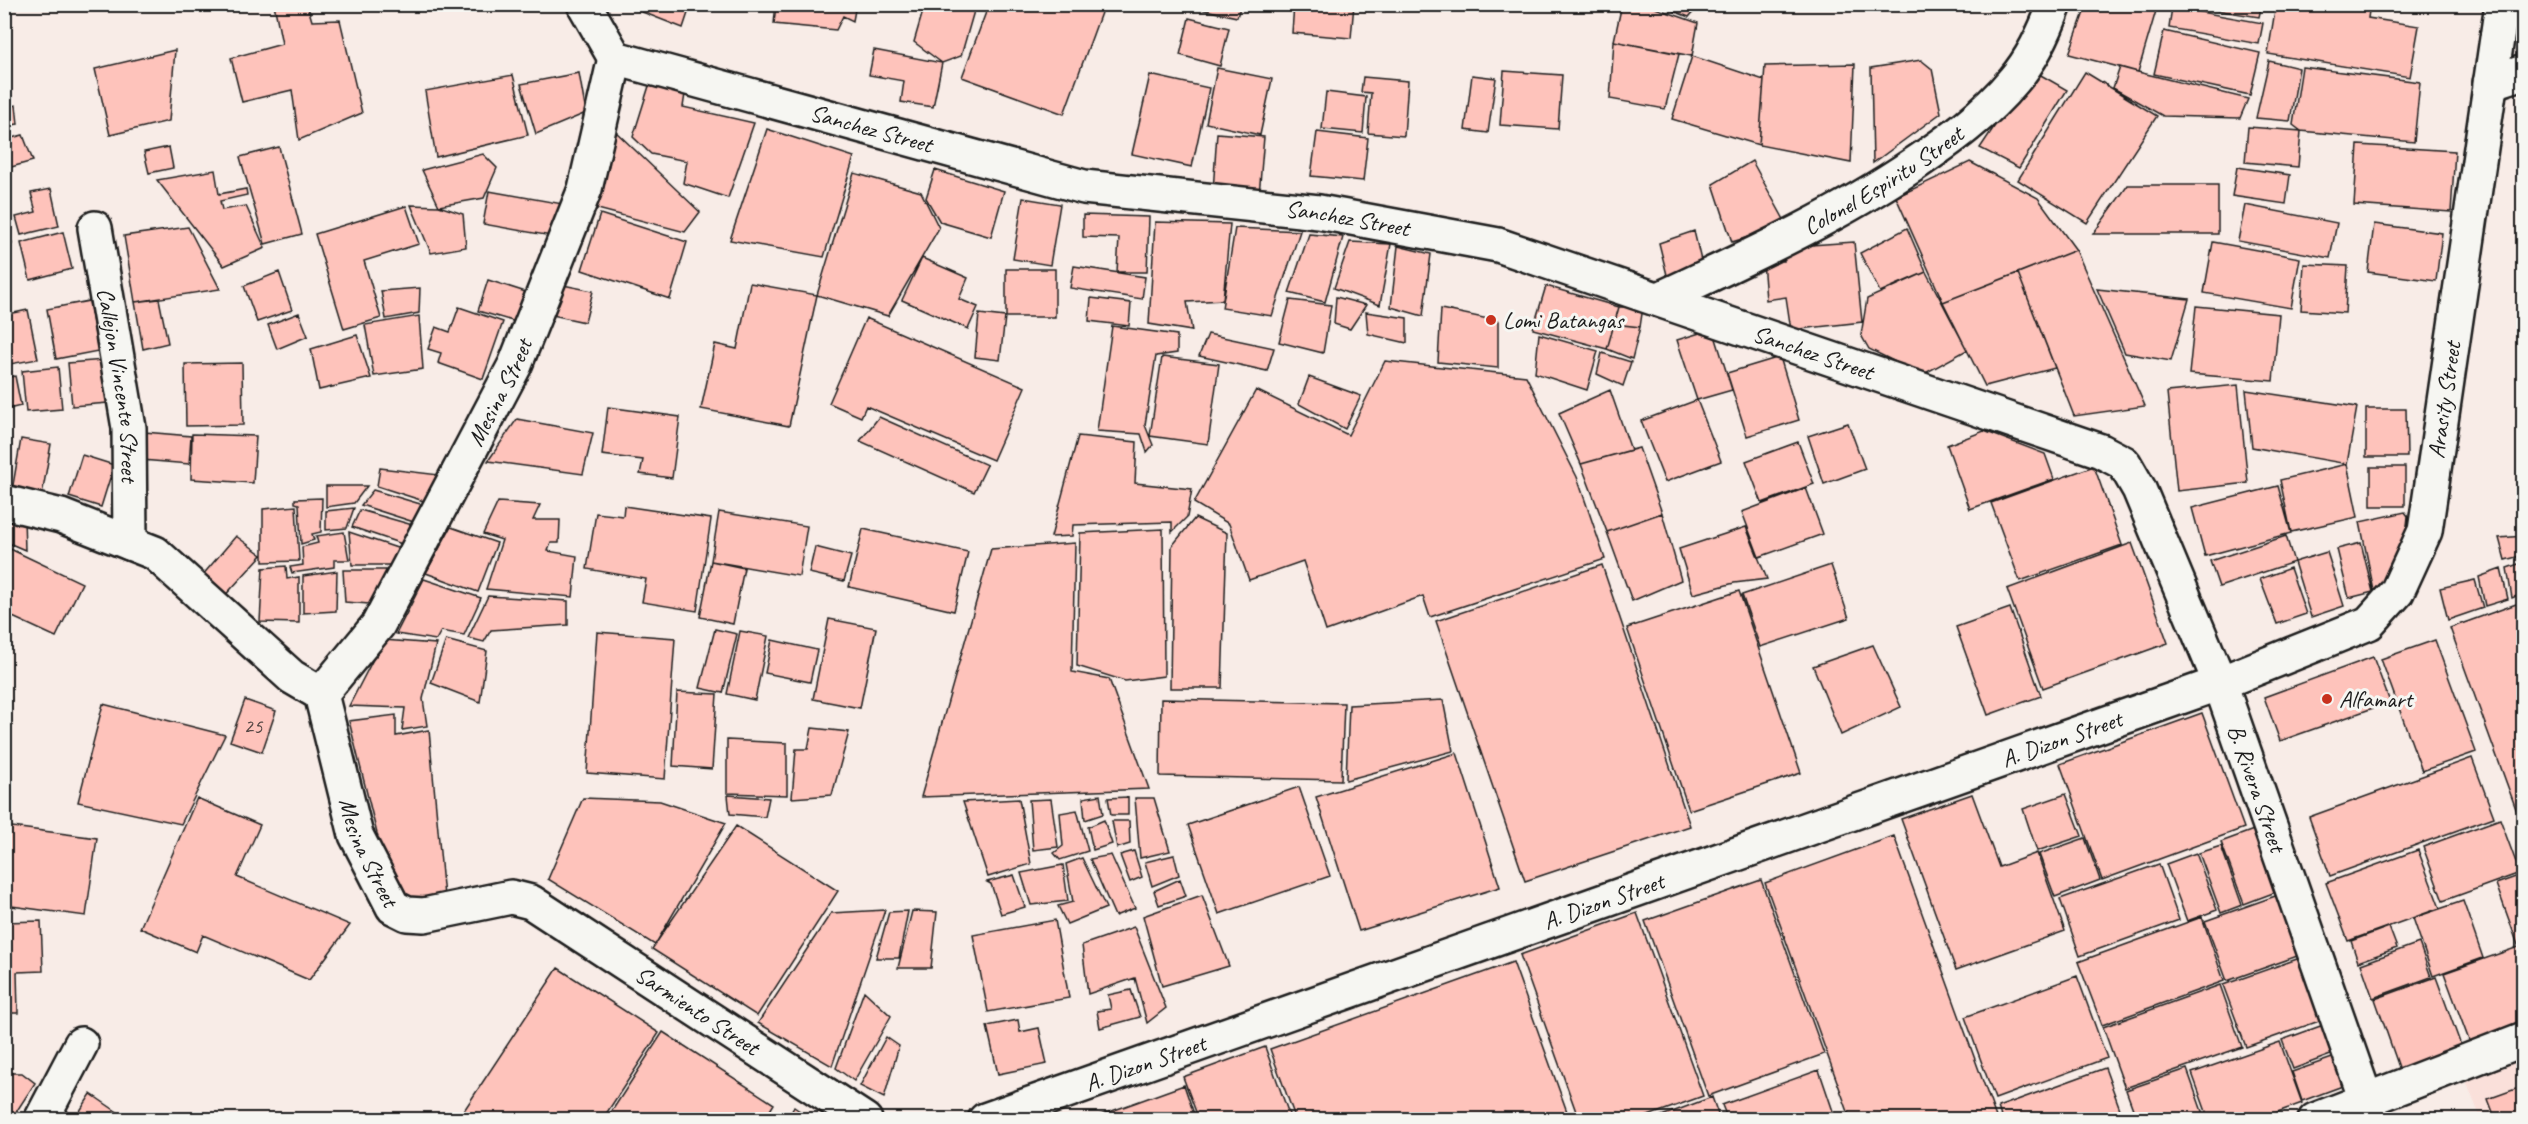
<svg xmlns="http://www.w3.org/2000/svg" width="2528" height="1124" viewBox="0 0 2528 1124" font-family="Caveat,sans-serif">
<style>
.built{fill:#fae0da}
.building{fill:#fec3bb;stroke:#1c1c1c;stroke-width:1.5}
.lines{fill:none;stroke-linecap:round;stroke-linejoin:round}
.minor-casing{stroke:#1c1c1c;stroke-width:38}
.tertiary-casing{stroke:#1c1c1c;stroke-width:38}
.minor{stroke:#f6f6f2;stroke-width:33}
.tertiary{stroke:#f6f6f2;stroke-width:33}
.poi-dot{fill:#c8321e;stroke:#f6f6f2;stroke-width:2}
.labels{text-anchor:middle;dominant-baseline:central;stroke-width:6;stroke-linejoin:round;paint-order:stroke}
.number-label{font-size:21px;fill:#544644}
.street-label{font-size:24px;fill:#1c1c1c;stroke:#f6f6f2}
.poi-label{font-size:24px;fill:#1c1c1c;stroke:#f6f6f2;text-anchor:start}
</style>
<rect width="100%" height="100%" fill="#f8ece7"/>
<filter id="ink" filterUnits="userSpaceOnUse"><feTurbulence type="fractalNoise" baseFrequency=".0167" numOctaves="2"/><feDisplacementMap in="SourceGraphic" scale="12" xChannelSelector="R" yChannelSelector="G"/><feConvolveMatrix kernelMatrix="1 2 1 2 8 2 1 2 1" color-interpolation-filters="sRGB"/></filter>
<g filter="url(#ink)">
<path class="built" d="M2523 1053V1119H2481L2464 1076Z"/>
<path class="building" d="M274 4H307L312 21 340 20 362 113 299 140 292 90 242 102 231 58 282 44Z
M622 4H691L683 28Z
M776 4H856L853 21 843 16 836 30 774 24Z
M925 4H976L961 56 942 63 914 42Z
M989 4H1086L1102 10 1064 114 962 77Z
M1178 4H1241L1237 17Z
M1294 4H1354L1351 38 1292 33Z
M1622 4H1644L1698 23 1692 56 1614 41Z
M1656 4H1694L1695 10 1689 17Z
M2087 4H2158L2138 72 2069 54Z
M2198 4H2262L2259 17 2197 7Z
M2276 4H2370L2368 18 2419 26 2410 77 2268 54Z
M2172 7 2263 23 2259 44 2169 28Z
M1189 18 1229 28 1220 66 1180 55Z
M2164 31 2260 53 2250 95 2154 74Z
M1614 41 1679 54 1665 109 1610 99Z
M175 50 169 121 110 135 95 69Z
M874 50 942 63 933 107 901 102 904 81 869 75Z
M1692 56 1764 80 1759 145 1672 119Z
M1921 60 1932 69 1941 113 1873 163 1871 68Z
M2269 61 2299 68 2290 121 2256 118Z
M1855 64 1851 163 1759 145 1765 66Z
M2120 67 2138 72 2248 99 2240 118 2163 116 2113 88Z
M2302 67 2420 82 2414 142 2301 131 2293 125Z
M1217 68 1272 79 1260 135 1206 123Z
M2032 70 2067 90 2019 168 1980 148Z
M1504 71 1562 75 1558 129 1500 125Z
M2085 72 2157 116 2087 223 2018 180Z
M579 73 586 113 536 134 521 84Z
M513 75 528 135 436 157 425 91Z
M1150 75 1209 88 1192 167 1132 154Z
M1472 75 1496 78 1488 133 1465 130Z
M1363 77 1408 81 1404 136 1368 133 1371 93 1361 92Z
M649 86 685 94 683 107 754 123 728 198 683 183 687 161 651 154 633 137Z
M1326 92 1366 97 1363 133 1322 129Z
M16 105 18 124 4 126V107Z
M2248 127 2301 131 2298 167 2245 162Z
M767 129 854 157 824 257 730 240Z
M614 130 700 212 685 232 590 207Z
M1317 132 1368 138 1363 181 1311 176Z
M1217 133 1264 137 1259 195 1213 191Z
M23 135 33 161 4 169V140Z
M2358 145 2455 151 2451 212 2354 205Z
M169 147 173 168 149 173 144 152Z
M279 147 302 234 265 244 240 157Z
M483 154 497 168 484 198 439 206 422 170Z
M1752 161 1787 225 1732 242 1713 184Z
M1970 162 2038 198 2076 250 1943 302 1896 197Z
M2237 167 2290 175 2286 204 2232 196Z
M215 170 219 194 246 189 247 195 220 201 222 210 246 206 265 248 224 266 157 180Z
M935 170 1004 191 991 237 940 222 926 198Z
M854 173 921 192 939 228 888 316 817 295Z
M2128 185H2218V234H2093Z
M51 189 59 226 21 235 16 217 36 212 31 193Z
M489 191 563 204 557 237 483 224Z
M1023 198 1060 204 1050 265 1013 259Z
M411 205 439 206 463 214 466 247 431 253Z
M2245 205 2337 223 2330 258 2238 241Z
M406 206 419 244 364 261 381 318 344 329 315 234Z
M4 211 12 244 4 246Z
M600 214 687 242 670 299 582 270Z
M1083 215 1149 217 1147 272H1117L1119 238 1083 237Z
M1155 222 1230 224 1223 300 1187 302 1192 331 1149 324Z
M2374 224 2442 233 2436 281 2368 272Z
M188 227 220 289 135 302 124 236Z
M1235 228 1300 231 1272 316 1222 308Z
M1907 228 1926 272 1880 292 1860 253Z
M1694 231 1703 269 1668 279 1659 243Z
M63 232 72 269 30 280 21 243Z
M1309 234 1343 237 1325 302 1289 293Z
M1350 242 1391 244 1380 305 1334 288Z
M1854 242 1862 322 1791 330 1786 297 1766 300 1763 261H1784L1782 247Z
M2213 242 2300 258 2291 308 2204 293Z
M1398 246 1431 254 1423 316 1391 307Z
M2076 250 2145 406 2074 416 2018 273Z
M922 258 968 278 959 299 978 307 968 329 902 300Z
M2304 264 2348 266 2345 313 2301 310Z
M1074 266 1145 277 1142 299 1070 288Z
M1006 269H1055V317H1006Z
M279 272 292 310 257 322 244 286Z
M1926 272 1967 350 1922 375 1869 349 1861 335 1867 299Z
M2018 273 2055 368 1985 386 1943 302Z
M488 280 532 294 523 324 478 311Z
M750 283 817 295 789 426 701 409 715 344 737 349Z
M558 284 593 291 585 322 552 315Z
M1546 286 1619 307 1607 349 1533 329Z
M420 288 419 313 386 319 381 291Z
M2097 289 2189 299 2171 361 2125 353Z
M1336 297 1366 305 1350 329 1334 324Z
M1091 298 1131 303 1129 326 1089 321Z
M159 299 168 343 143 349 135 302Z
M1290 300 1331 305 1323 353 1279 342Z
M89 301 98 351 56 359 47 309Z
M2196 306 2279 314 2273 381 2189 374Z
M459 307 503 322 483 379 438 363 441 353 428 349 436 327 450 332Z
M1619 307H1643L1640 327 1614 324Z
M1441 309 1498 321V368L1438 362Z
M28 310 38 359 10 364 4 336V315Z
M1366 312 1407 318V343L1368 334Z
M299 313 308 336 277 349 268 325Z
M979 314 1005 317 1000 360 975 357Z
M419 316 423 369 374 376 365 325Z
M866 318 1025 387 993 460 866 406 861 417 829 403Z
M1614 324 1640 327 1632 359 1607 349Z
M1112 326 1177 335V353L1156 356 1145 425 1153 445 1147 452 1141 434 1097 431Z
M1713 329 1732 390 1697 400 1677 340Z
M1208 334 1274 348 1267 371 1199 356Z
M1539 334 1598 351 1587 390 1535 373Z
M357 335 371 378 319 390 311 349Z
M1602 353 1631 362 1623 386 1597 374Z
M1162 357 1219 364 1208 444 1150 436Z
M1780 357 1799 420 1747 436 1727 373Z
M104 360 108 403 72 406 68 363Z
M1385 361 1526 376 1577 477 1605 559 1430 617 1423 596 1326 631 1303 561 1249 580 1229 524 1194 503 1256 390 1348 435Z
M242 363 243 425 186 426 185 364Z
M58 367 62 409 26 412 22 371Z
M15 376 21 406 4 410V378Z
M1309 377 1361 396 1345 429 1299 404Z
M2238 385 2248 483 2177 491 2167 392Z
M1610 390 1631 450 1581 464 1559 413Z
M2246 390 2357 407 2347 464 2252 447Z
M1697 400 1721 461 1665 482 1641 421Z
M608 407 680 417 672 478 640 474 643 460 602 455Z
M2366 409H2406L2407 457H2366Z
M879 417 987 465 974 492 860 441Z
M517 419 593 433 583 474 488 461Z
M1848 423 1865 469 1824 484 1808 436Z
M1984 431 2045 454 2054 479 1970 509 1947 445Z
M144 432 191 436 189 464 142 460Z
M192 434 256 436 253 483 191 479Z
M1078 436 1137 442 1135 483 1192 489 1187 517 1172 532V522L1073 525 1072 536 1051 537Z
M21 439 51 444 41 501 11 496Z
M1798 442 1814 484 1762 503 1746 461Z
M1639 448 1662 513 1607 532 1581 464Z
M82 455 114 465 101 507 69 497Z
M2347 464 2358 517 2291 532 2280 480Z
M2094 466 2122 545 2020 581 1991 503Z
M2371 467H2405V506H2371Z
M380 468 448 476 430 503 377 486Z
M326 486H367L354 503 326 507Z
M2278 486 2291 533 2205 556 2192 508Z
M1806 488 1823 534 1759 557 1742 512Z
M373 490 427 506 417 523 361 505Z
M322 498 321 532 312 534 314 540 301 544 299 504 295 503V499Z
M498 502 540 505 533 520H560L559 543H551L548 551 577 556 573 597 486 589 502 540 483 534Z
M296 506 299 561 263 562V509Z
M624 506 711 519 697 611 642 602 646 579 587 569 596 513 623 516Z
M354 508 347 528 326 530V511Z
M360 510 416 526 405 545 352 527Z
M719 512 807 526 799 576 711 561Z
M2405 512 2408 516 2405 546 2392 576 2374 591 2360 522Z
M1662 513 1681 580 1632 601 1607 532Z
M4 514 24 518 25 550 4 541Z
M1195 518 1227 533 1222 688H1170L1172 546Z
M451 527 497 543 478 592 426 573Z
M1746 527 1767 579 1734 583 1693 594 1679 549Z
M863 529 968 552 954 611 849 587Z
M1163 529 1164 676 1125 681 1077 666 1080 533Z
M344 532 349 560H334V567L292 573 290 567 303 565 302 547 318 543 316 536Z
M349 532 403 550 395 565H352Z
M236 536 262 555 220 601 201 577Z
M2286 536 2294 562 2219 587 2210 561Z
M2524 536V555L2505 560 2499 538Z
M1075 543 1072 672 1109 679 1149 789 921 797 991 549Z
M2132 543 2168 643 2043 688 2007 589Z
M2361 543 2373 592 2349 598 2337 549Z
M4 546 82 583 56 637 4 613Z
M815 547 851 556 844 581 809 573Z
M2327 552 2344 606 2311 617 2294 562Z
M711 561 744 568 733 624 700 617Z
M2524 562V593L2512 598 2507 568Z
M1602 565 1690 826 1525 881 1436 621Z
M1831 565 1849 618 1760 647 1742 595Z
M286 566 287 579 299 577V623L260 622 263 568Z
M2290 568 2306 614 2277 624 2260 579Z
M2501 569 2508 599 2485 606 2479 577Z
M343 570H393L369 604 345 602Z
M337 571 336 611 303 613V576Z
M424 579 481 598 464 635 441 631 436 640 396 634Z
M2475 580 2483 608 2448 620 2440 588Z
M1739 591 1801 773 1689 810 1627 628Z
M488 596 568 601V625L491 630 484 642 468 638Z
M2519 603 2524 616V831L2450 628Z
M2010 608 2041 696 1988 715 1956 627Z
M829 619 876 628 860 708 813 699Z
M715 629 737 634 723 693 700 688Z
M740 631 768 636 755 700 727 694Z
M597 632 675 638 665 779 587 773Z
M383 640 436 644 423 699 427 726 402 730 405 708 349 706Z
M446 640 487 651 480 702 431 683Z
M772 640 817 650 810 682 765 673Z
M2435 640 2476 752 2422 771 2381 659Z
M1873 645 1901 707 1841 735 1813 666Z
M2373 657 2390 702 2280 741 2264 697Z
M677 692 717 694 712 769 673 766Z
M1161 699 1344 703 1341 780 1160 776Z
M245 700 276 711 262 752 230 741Z
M1443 700 1453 751 1346 780 1349 705Z
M103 704 225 735 181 824 78 802Z
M2202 713 2244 828 2102 880 2060 764Z
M396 715V736L429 730 444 897 393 898 349 721Z
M812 728 849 732 832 795 792 798 796 749H808Z
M727 740 787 743V795L727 793Z
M1457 753 1500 887 1359 931 1316 797Z
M2472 758 2494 817 2330 876 2309 817Z
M1299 787 1330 876 1219 914 1188 825Z
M1972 794 1999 867 2037 853 2065 931 1956 970 1901 819Z
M2066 794 2082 836 2037 851 2023 809Z
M728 795 769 798 765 817 730 814Z
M1100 795 1103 814 1085 820 1083 798Z
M1128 797V815H1111L1108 798Z
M197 798 260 825 237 877 350 925 309 980 203 935 196 952 140 928Z
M583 798 660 801 726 823 655 945 548 879Z
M1135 798H1154L1170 851 1140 858Z
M1019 799 1031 864 988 877 963 802Z
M1051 799 1058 847 1033 850 1029 800Z
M1077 810 1088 851 1060 860 1054 853 1063 846 1060 813Z
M2500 819 2520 873 2443 901 2423 847Z
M1104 820 1112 844 1093 850 1088 827Z
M1112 821H1129L1130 844 1117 848Z
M4 826 97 838 86 916 4 905Z
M736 826 838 891 757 1016 652 949Z
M2259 828 2281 890 2244 904 2221 842Z
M1894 836 1997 1120H1851L1765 883Z
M2085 838 2100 880 2055 897 2039 854Z
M2221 846 2242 905 2221 913 2199 853Z
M2418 850 2440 908 2348 941 2326 883Z
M1134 851 1142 877 1130 882 1120 855Z
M2196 853 2217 910 2187 921 2166 864Z
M1111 855 1135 908 1115 916 1090 859Z
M1174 855 1179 875 1152 886 1145 862Z
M1082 858 1106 908 1067 924 1058 906 1073 902 1066 864Z
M2159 864 2179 920 2080 956 2060 899Z
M1063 865 1068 901 1031 905 1021 873Z
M2524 874V943L2518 945 2496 884Z
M1014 875 1025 907 1001 914 991 884 987 882Z
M1180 879 1186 896 1159 905 1154 891Z
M1761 880 1824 1054 1708 1096 1645 921Z
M2281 894 2303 954 2227 981 2205 921Z
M1202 895 1229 966 1162 986 1143 916Z
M2463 901 2483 958 2433 976 2413 918Z
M885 910 832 1066 758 1023 831 913Z
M908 911 899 958H876L889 912Z
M912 911 937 912 931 968H898Z
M1637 913 1703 1096 1637 1120H1579L1520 955Z
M2202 917 2224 981 2102 1025 2078 962Z
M1055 920 1069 998 988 1012 973 935Z
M41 921 43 971 17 972 18 1013H4V922Z
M1134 927 1166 1008 1147 1023 1135 978 1088 994 1082 945Z
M2389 927 2397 948 2358 962 2351 941Z
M2419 943 2431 977 2373 998 2361 964Z
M2524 945V1024L2470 1043 2444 973Z
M2300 958 2322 1020 2246 1047 2223 985Z
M1513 962 1570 1120H1296L1270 1049Z
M558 968 659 1033 602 1120 459 1118Z
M2077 976 2107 1058 1995 1099 1965 1017Z
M2436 977 2463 1051 2401 1073 2375 999Z
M2220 985 2242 1047 2125 1088 2103 1027Z
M1131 990 1140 1017 1100 1028 1097 1011 1111 1009 1108 995Z
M864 991 891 1016 854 1081 836 1068Z
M1018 1020 1020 1032 1039 1028 1047 1064 998 1074 987 1026Z
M2326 1024 2336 1053 2293 1069 2282 1040Z
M663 1032 774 1104 764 1120H606Z
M886 1037 899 1046 884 1098 860 1086Z
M2280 1042 2302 1103 2256 1120H2209L2192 1073Z
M1265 1047 1291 1120H1199L1183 1077Z
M2338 1056 2348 1084 2302 1101 2292 1072Z
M2105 1068 2124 1120H2002L1998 1107Z
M2187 1069 2205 1120H2137L2126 1090Z
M1819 1070 1836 1120H1728L1722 1105Z
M4 1073H22L35 1083 11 1120H4Z
M1184 1085 1196 1120H1087Z
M2524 1086V1120H2496L2488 1099Z
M91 1094 129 1120H74Z
M1712 1097 1720 1120H1651Z
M794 1107 813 1120H787Z"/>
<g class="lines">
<g class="minor-casing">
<g id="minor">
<path d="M2490 83 2524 72"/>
<path id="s1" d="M95 228 129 428 130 543"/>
<path id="s2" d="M1659 299C1746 258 1833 219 1913 165 1950 140 1985 115 2014 80 2033 58 2045 32 2055 4"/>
<path id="s3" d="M4 502 61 516 155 553 292 677 321 694 356 835 393 907 407 914 424 915 511 897 531 902 865 1120"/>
<path id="s4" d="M321 694 378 625 515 365 585 189 615 58"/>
<path d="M41 1120 81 1044"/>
<path id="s5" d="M985 1120 2220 683 2369 623 2397 592 2425 531 2502 4"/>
<path d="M2315 1120 2524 1039"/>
</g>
</g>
<g class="tertiary-casing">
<g id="tertiary">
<path id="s6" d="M584 4 615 58 1084 187 1319 212 1498 245 2101 451 2124 463 2139 489 2220 683 2373 1120"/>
</g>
</g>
<use href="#minor" class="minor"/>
<use href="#tertiary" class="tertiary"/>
</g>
</g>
<g class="poi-dot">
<circle cx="1491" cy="320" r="6"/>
<circle cx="2327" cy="699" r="6"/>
</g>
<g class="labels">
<g class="number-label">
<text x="253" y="726">25</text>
</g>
<g class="street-label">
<text stroke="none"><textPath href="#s6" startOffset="328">Sanchez Street</textPath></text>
<text stroke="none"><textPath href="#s2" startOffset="254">Colonel Espiritu Street</textPath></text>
<text stroke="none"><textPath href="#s6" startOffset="814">Sanchez Street</textPath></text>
<text stroke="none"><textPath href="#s6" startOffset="1300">Sanchez Street</textPath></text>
<text stroke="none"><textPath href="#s1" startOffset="159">Callejon Vincente Street</textPath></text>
<text stroke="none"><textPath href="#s4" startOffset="352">Mesina Street</textPath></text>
<text stroke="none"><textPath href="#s5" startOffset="1712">Arasity Street</textPath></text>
<text stroke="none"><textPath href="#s5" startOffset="1142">A. Dizon Street</textPath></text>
<text stroke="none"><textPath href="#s6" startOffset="1982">B. Rivera Street</textPath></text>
<text stroke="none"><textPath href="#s3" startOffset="544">Mesina Street</textPath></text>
<text stroke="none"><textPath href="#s5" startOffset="656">A. Dizon Street</textPath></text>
<text stroke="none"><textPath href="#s3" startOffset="945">Sarmiento Street</textPath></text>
<text stroke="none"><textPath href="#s5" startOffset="170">A. Dizon Street</textPath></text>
</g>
<g class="poi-label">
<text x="1503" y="320">Lomi Batangas</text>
<text x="2339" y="699">Alfamart</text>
</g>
</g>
<rect width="2528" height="1124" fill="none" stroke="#f6f6f2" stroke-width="24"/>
<rect x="12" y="12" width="2504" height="1100" fill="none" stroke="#1c1c1c" stroke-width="2" filter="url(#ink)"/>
</svg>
